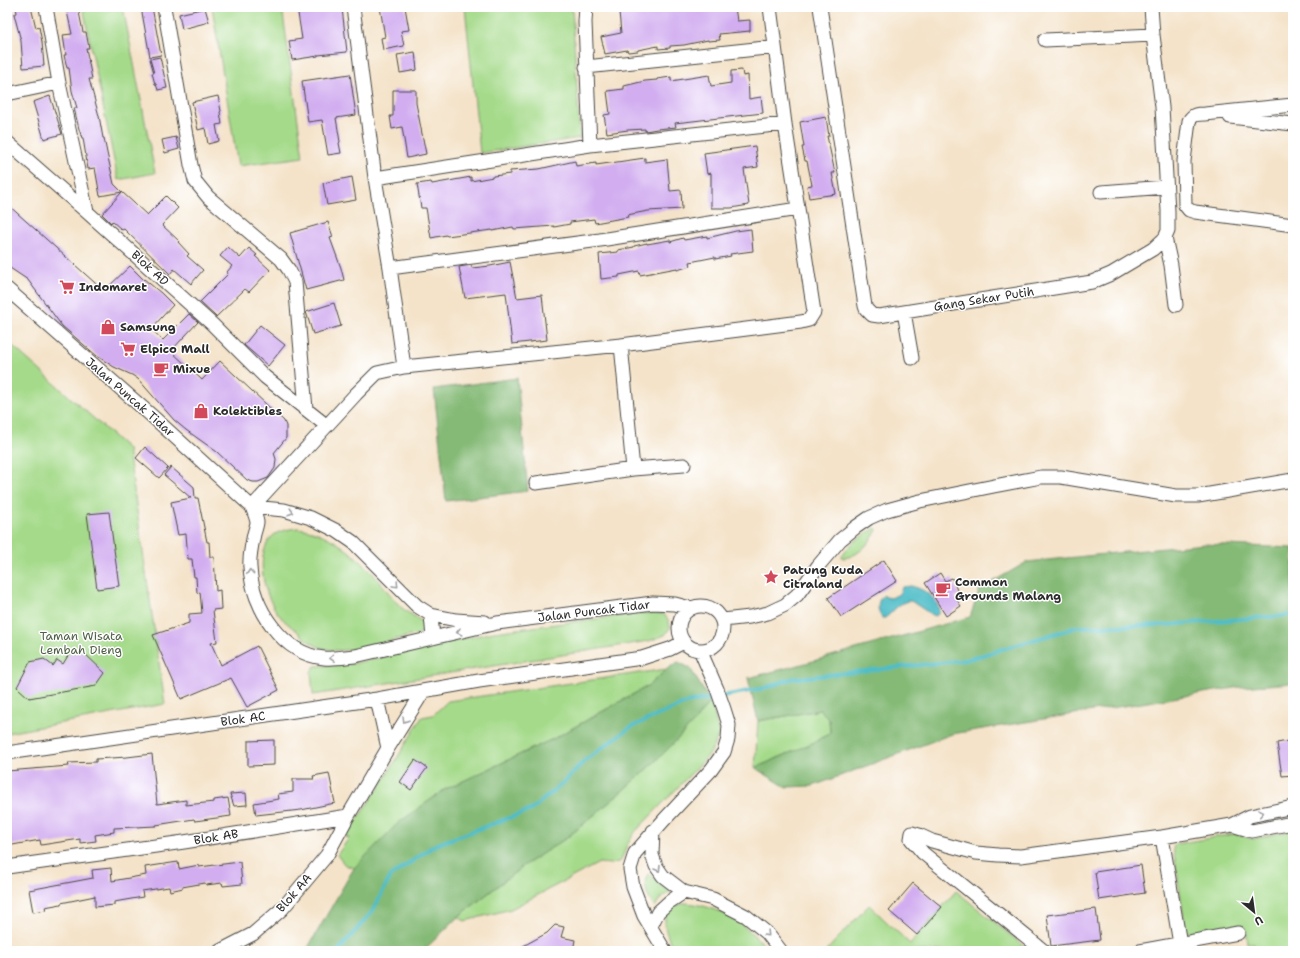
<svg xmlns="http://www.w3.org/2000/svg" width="1300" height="958" viewBox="0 0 1300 958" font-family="'Shantell Sans',sans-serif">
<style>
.green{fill:#a5da8a;stroke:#68825a}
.forest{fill:#84ba76;stroke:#587250}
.water{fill:#50bdc8;stroke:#3e747a}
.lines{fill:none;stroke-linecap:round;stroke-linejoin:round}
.stream{stroke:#50bdc8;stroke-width:4}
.building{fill:#d2aef0}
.street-casing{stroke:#494743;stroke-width:15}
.street{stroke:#fff;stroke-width:13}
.oneway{stroke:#a0a0a0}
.labels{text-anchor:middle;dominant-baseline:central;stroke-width:3;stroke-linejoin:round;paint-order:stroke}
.street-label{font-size:12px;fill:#2b2b2b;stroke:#fff}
.poi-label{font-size:12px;font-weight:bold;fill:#2b2b2b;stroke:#fff;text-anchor:start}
.park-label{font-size:12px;fill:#506048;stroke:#fff}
</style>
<rect width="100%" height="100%" fill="#fff"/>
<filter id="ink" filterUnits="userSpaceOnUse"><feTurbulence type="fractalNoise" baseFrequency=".025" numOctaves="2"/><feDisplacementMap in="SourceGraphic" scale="8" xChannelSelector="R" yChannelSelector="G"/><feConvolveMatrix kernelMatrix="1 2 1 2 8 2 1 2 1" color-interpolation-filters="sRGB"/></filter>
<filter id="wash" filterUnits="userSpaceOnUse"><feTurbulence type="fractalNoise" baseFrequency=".012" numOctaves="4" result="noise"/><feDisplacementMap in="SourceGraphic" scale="16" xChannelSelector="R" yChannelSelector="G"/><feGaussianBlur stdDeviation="0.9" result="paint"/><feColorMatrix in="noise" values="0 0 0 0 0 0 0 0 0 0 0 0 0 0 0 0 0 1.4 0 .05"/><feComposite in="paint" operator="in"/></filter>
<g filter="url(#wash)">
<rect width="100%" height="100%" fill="#f4e3c9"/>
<path class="green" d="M83 7H123L155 173 118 180Z
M212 7H282L303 157 238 166Z
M465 7H572L580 138 480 153Z
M7 341 128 449 165 704 7 733Z
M297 528C327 531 354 553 374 575 384 585 391 598 402 608 410 615 423 619 427 629L419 634C406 637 393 640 380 643 362 647 345 653 326 649 314 647 304 638 296 630 290 626 284 621 280 616 267 601 260 576 263 556 265 547 268 538 277 533 283 530 290 529 297 528Z
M876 528 877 530C870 543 858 557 843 558L842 556C848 544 864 534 876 528Z
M643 613 664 614 669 621 670 628 665 635 649 641 313 695 311 672 315 666 351 664 494 632Z
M667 669 648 686 555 738 444 790 354 868 345 865 337 855 349 838 345 837 382 783 422 717 433 715 448 701Z
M710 701 714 712 719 734 710 754 635 832 627 845 621 861 611 864 599 863 511 909 465 921 458 917 523 866 568 837 612 800 661 756 695 721Z
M820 710 829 719 830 733 817 741 755 768 758 721Z
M1293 830V951H1255L1254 944H1248C1247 937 1248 927 1239 925L1190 933 1186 931 1173 847 1176 844 1234 834 1253 839Z
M649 873 662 886 671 891 659 900 655 907C648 900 641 881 649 873Z
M956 891 1030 951H826L869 905 910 944Z
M685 903C718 905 749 926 769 951H675C669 941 660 923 668 912 672 906 679 905 685 903Z"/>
<path class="forest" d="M517 378 528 491 446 501 434 389Z
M1204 544 1293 548V683L1240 687 952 734 813 786 786 787 755 768 817 741 830 733 829 719 820 710 758 721 748 678 806 663 970 617 980 589 1027 562Z
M678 662 690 668 710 701 695 721 661 756 612 800 568 837 523 866 458 917 423 951H306L354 868 398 823 444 790 555 738 648 686 667 669Z"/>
<path class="water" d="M911 586C924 589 939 598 939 613L936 616 932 615 911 601C901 600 893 612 885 618H882C877 611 876 600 884 595L885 597 891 598 899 594 902 587Z"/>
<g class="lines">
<path class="stream" d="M338 951 372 912 391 876 435 845 531 810 562 784 584 761 631 727 686 703 765 688 790 679 966 660 1077 627 1165 625 1293 615"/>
</g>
<g id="blocks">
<path class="building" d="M16 7H31L36 28 39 27 42 42 44 66 23 68 21 41 14 14 17 13Z
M66 7H78L83 32H86L89 48H86L92 79H89L99 116 103 138H104L107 153 114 184 122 192 100 196 95 168 88 169 83 138H82L79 129 74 108H77L72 91 69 68H67L64 55H66L63 35 72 34Z
M141 7H152L161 55 150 57Z
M297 7H331L332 9 342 8 347 52 318 55V56L292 60 289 41 302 39Z
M380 7H405L409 30 401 31 404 46 383 50 381 38 385 37Z
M670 7H735L737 21 750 20V31L719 34 720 40 708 41V40L684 45 670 46V48L658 49V46L638 50V51L628 52 627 50 605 54 601 37 621 33 619 12Z
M205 8 209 22 182 29 179 14Z
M415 52 417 70 400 73 397 55Z
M160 57 167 88 158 90 156 84H155L152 73H154L150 59Z
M742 70 743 76 748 75 749 99 761 97 763 113 675 123 676 127 657 129 645 131V129L628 130 607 133 604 115 610 114 607 91 624 89V86L645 81 657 80V79L671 77V81L709 75 711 86 731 83V71Z
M350 74 356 115 336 118 340 142 339 143 341 153 328 155 322 120 308 122 302 81Z
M393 90H416V103L426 154 407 158 402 127 392 129 390 116H393Z
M50 96 62 134 44 139 33 102Z
M218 96 221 111 220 112 222 124 216 125 219 141 208 144 205 128 198 130 192 102Z
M826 117 829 136H827L835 173H832L836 194 809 198 807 186 812 185 807 161H805L802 147H804L800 122Z
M176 137 179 149 165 153 162 140Z
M755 146 758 167 744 169 749 205 731 208H711V173L707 174 704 153Z
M645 158V162L667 159 670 191 681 190 682 209 648 211 627 215 628 217 595 223 594 219 570 222V224L554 227V226L514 229 513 227 492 231V230L447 236 446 235 431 238 426 208H421L417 184 431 182 432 184 471 177V181L493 177V176L510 174V171L539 169 575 161 576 166 596 163V165Z
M352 177 356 200 327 205 323 183Z
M122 192 147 215 166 196 178 208 162 225 179 241 178 242 189 254 187 256 203 270 191 284 174 269 170 274 124 229 122 230 112 221 111 223 102 214Z
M7 204 104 291 130 266 144 280V279L161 293 173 305 151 329 163 340 189 314 198 322 171 351 202 380 220 361 284 421 286 426V438L274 453 276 459 275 468 268 478 258 482H253L247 480 217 452 186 430 174 420 138 379 132 375 114 367 97 356 62 326 28 280 7 266Z
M328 222 333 237 330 238 341 268 344 280 306 290 290 233Z
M751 229 753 251 730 254 731 256 715 259V257L690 262 691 266 677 270V268L640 275 639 271 619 275V277L601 279 599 254 618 252V250L634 247V246L647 243V244L670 240V242L683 238 684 240 707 236V238L736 231Z
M228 247 240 258 249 248 257 255 255 256 270 270 249 292 245 289 216 317 200 302 228 274 227 272 232 266 220 256Z
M510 262 517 298 542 295 547 340 512 344 506 293 465 298 459 267 471 265 472 268 490 266Z
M334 303 341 326 313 334 306 312Z
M260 325 285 345 268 366 244 345Z
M145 447 168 468 159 478 136 458Z
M171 467 194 487 195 498H198L207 542H209L210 557H214L216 591 220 590 221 609 213 610 217 642 211 643 221 665 257 646 279 690 247 707 231 678 181 699 153 635 189 623V614L202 613 200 592 197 593 196 577H194L192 559H188L186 534 178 535 171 502 191 498 164 475Z
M109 512 119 586 97 589 87 514Z
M884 560 897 581 841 617 828 598Z
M940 573 945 581 952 578 959 595 955 597 961 606 946 616 925 583Z
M82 651 105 673 96 686 29 698 17 687 30 662 44 659 53 666 57 660 63 664 69 654Z
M274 740V765L248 766V741Z
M1293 740V775L1282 776 1277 743Z
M152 754 157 804 186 800V805L214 802V800L228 798 231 816 195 821 194 819 156 825V826L114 828V832L95 835 96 841 80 843V839L41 845 40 840 7 846V771L69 766 68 763 96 762V759L127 757Z
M415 760 427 768 411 790 400 782Z
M329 773 335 803 301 810 256 815 254 803 279 799 278 794 293 792V779H314L313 776Z
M246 793 247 805 234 806 230 794Z
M178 862 179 869 199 865V867L240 862 242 884 223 886 222 883 206 885 205 883 182 887 183 888 170 891 169 887 142 891 143 897 114 902V905L95 907V896L61 903V904L45 907 46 910 33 912 29 890 93 878 92 870 111 868 112 881 146 875 145 867Z
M1141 865 1145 893 1099 900 1095 872Z
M913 883 942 907 917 935 889 911Z
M1096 909 1100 940 1051 946 1047 915Z
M555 925 564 927 561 937 575 940 573 951H514L547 933Z"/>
</g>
</g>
<g filter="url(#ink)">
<use href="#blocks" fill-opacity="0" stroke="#494743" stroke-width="1"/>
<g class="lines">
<g class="street-casing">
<path id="street" d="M46 7 59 83 87 212
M164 7 191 165 195 181 208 197 281 259 289 270 295 282 306 409
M353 7 375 178 590 145 785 124
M586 7 585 22 590 145
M820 7 865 306 866 309 872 315 879 316 1092 282 1111 274 1153 249 1165 238 1168 231V211L1162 107 1153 35 1151 7
M1045 40 1153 35
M586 67 775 47
M7 94 59 83
M1293 105 1205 114C1197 114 1193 114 1189 121L1184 161 1185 205 1189 210 1195 212 1293 225
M1230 117 1293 124
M7 142 87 212 212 324 265 377 327 426
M1101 192 1166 187
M1165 238 1171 265 1176 305
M390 268 600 240 798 209
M7 289 152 416 252 507C254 512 256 517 257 522 257 525 255 530 254 534 252 544 249 556 250 567 252 607 282 654 324 658 334 659 345 657 355 656L497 623 653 603 675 604 690 608
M904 312 912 358
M621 345 633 469
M404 367 621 345 801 322 809 320 814 312 785 124 770 7
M536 483 633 469 684 465
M252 507 356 394 377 373 404 367 390 268 375 178
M252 507 284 510 311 518 337 531 353 542 417 606 431 615 456 620 485 622
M679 628a22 22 0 1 1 44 0a22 22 0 1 1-44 0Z
M431 615 433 638
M723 620 750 617 768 613 785 605 797 595 818 566 840 540 856 527 869 518 887 510 920 501 994 486 1041 477H1061L1176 496H1198L1293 480
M377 699 388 748
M7 753 377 699 479 681 642 658 670 649 684 642
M1232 825 1252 831 1293 823
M653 831 652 855 656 866 663 876 684 892 713 899 746 916 767 933 781 951
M1162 837 1180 944
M7 867 184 842 348 816 388 748 423 692
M651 926 658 912 669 902 684 892
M220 951 253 934 282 909 327 855 348 816
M665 951 644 916 633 887 630 869 635 853 664 820 711 770 724 752 728 739 729 725 724 709 717 689 700 650
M1044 951 923 853 911 839 912 833 919 835 932 841 976 853 998 855 1021 856 1162 837 1232 825 1250 816 1293 807
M1140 951 1238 933"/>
</g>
<use href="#street" class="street"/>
</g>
<defs><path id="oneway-chevron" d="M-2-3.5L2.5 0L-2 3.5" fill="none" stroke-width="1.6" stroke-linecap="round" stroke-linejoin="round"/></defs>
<g class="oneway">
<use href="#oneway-chevron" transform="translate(291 512) rotate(17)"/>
<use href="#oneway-chevron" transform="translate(250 572) rotate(-95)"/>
<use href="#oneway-chevron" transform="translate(396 585) rotate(47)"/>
<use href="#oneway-chevron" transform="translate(459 632) rotate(166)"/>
<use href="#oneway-chevron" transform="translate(332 658) rotate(178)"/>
<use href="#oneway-chevron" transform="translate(405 720) rotate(122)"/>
<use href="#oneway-chevron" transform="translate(1261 813) rotate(-12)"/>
<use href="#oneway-chevron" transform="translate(658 869) rotate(59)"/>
<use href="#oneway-chevron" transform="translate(767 934) rotate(46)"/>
</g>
</g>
<defs>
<g id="supermarket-bare" transform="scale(1.2)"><path d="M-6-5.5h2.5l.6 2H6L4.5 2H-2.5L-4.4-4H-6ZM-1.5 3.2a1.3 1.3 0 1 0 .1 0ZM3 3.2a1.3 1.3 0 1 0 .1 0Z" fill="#d1495b" stroke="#fff" stroke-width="2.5" paint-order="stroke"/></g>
<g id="shop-bare" transform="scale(1.2)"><path d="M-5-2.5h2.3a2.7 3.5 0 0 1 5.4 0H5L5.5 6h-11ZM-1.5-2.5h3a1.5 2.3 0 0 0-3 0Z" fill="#d1495b" stroke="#fff" stroke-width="2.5" paint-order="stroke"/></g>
<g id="cafe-bare" transform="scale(1.2)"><path d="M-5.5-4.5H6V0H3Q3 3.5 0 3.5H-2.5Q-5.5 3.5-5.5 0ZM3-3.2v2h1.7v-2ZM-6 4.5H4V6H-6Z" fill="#d1495b" stroke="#fff" stroke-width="2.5" paint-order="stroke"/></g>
<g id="sight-bare" transform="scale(1.2)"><path d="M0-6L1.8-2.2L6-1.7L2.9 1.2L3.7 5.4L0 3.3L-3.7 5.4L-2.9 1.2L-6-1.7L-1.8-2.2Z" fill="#d1495b" stroke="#fff" stroke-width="2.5" paint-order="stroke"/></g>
</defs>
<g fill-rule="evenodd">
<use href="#supermarket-bare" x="67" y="287"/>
<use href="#shop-bare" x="108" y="327"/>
<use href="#supermarket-bare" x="128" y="349"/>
<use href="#cafe-bare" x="161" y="369"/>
<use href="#shop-bare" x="201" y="411"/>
<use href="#sight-bare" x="771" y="577"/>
<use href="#cafe-bare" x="943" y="589"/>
</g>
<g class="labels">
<g class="street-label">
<text transform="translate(150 268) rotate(42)">Blok AD</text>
<text transform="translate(984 299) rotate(-9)">Gang Sekar Putih</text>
<text transform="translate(130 397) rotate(41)">Jalan Puncak Tidar</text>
<text transform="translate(594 611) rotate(-7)">Jalan Puncak Tidar</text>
<text transform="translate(243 719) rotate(-8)">Blok AC</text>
<text transform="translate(216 837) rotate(-9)">Blok AB</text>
<text transform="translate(294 893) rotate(-49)">Blok AA</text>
</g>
<g class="poi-label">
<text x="79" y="287">Indomaret</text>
<text x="120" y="327">Samsung</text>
<text x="140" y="349">Elpico Mall</text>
<text x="173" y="369">Mixue</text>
<text x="213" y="411">Kolektibles</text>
<text x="783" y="570">Patung Kuda<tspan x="783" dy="14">Citraland</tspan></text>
<text x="955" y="582">Common<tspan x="955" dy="14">Grounds Malang</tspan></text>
</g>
<g class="park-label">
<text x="81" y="636">Taman Wisata<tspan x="81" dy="14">Lembah Dieng</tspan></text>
</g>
</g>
<rect width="1300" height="958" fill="none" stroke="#fff" stroke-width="24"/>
<g transform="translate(1254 912) rotate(151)" stroke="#ffffff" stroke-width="3" paint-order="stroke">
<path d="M0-3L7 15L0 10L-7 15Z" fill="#2b2b2b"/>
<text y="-6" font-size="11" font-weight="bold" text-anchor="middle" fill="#2b2b2b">U</text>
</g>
</svg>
